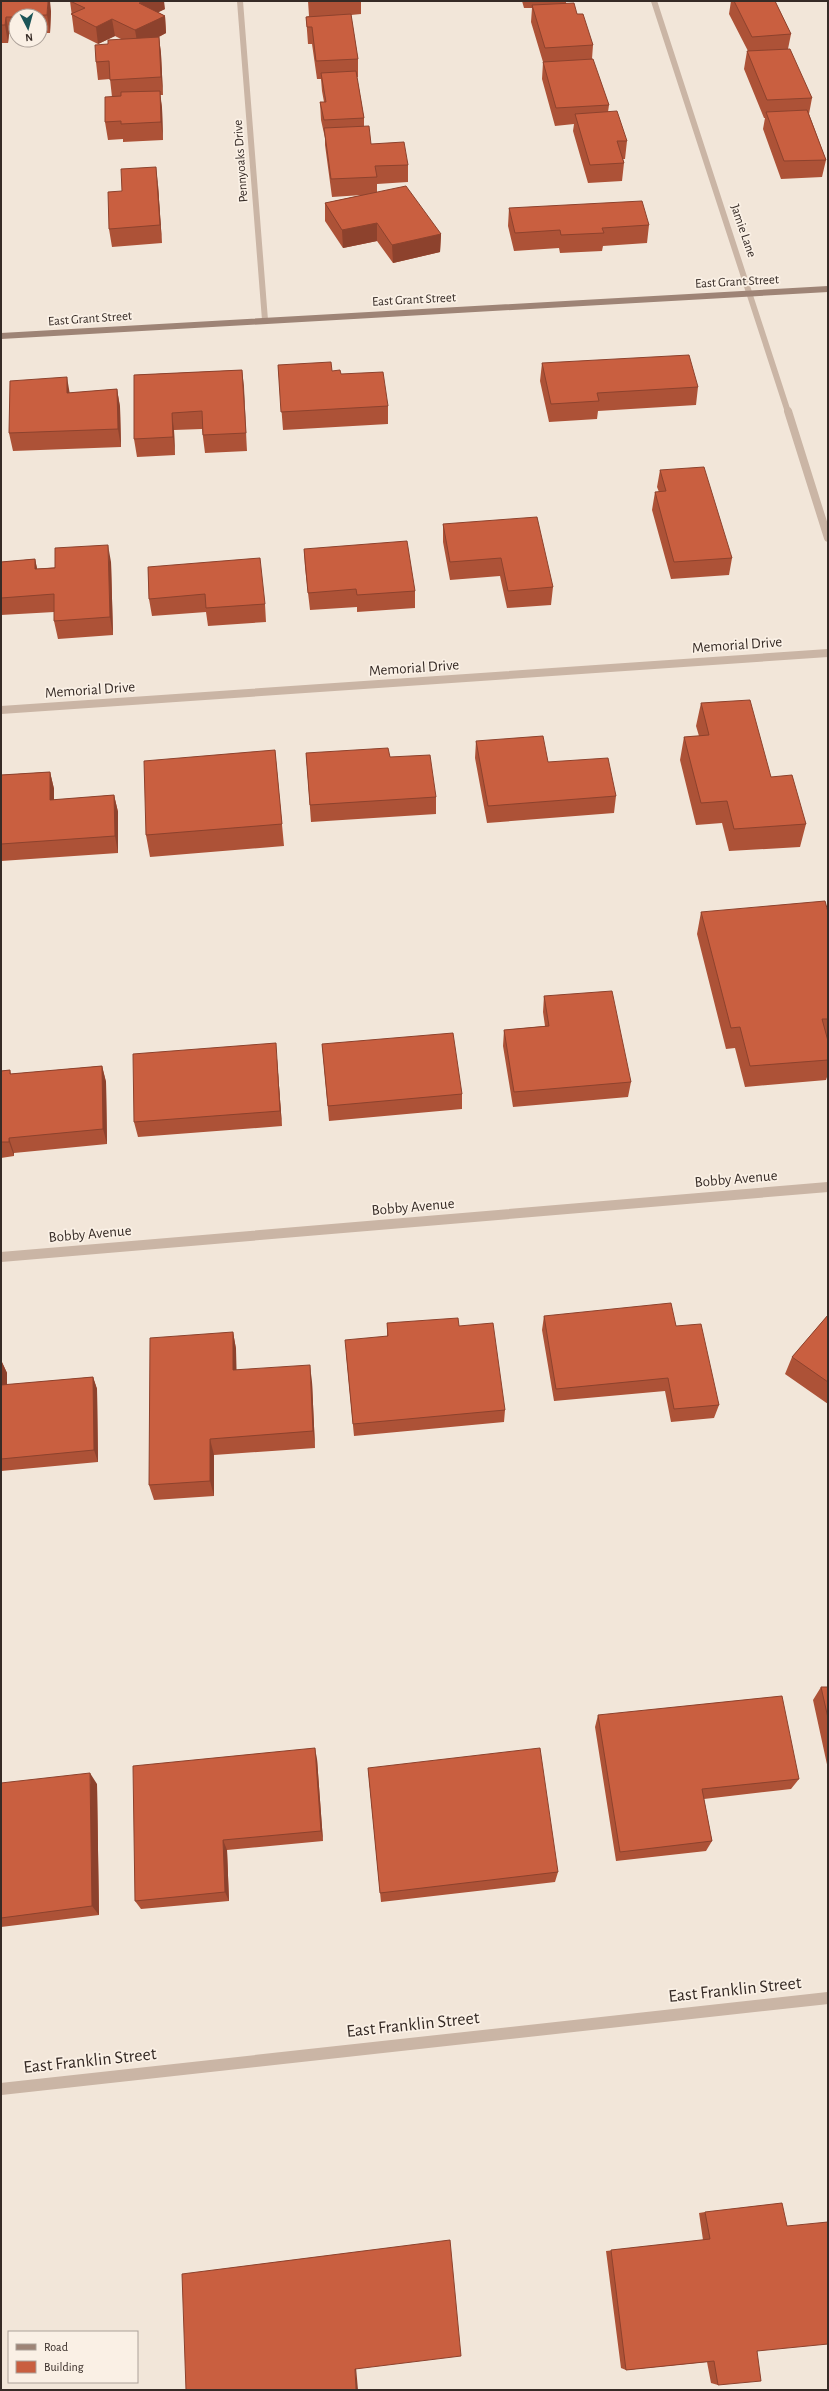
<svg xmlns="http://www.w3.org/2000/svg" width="829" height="2391" viewBox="0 0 829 2391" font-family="'Alegreya Sans',sans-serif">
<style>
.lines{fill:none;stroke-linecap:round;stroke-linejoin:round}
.minor-far3{stroke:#cab5a5;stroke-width:6}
.minor-far2{stroke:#cab5a5;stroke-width:8}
.minor-far1{stroke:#cab5a5;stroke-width:10}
.minor{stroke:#cab5a5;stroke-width:12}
.secondary{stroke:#9e8476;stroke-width:6}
.wall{fill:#ad5237}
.shaded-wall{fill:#8d422d}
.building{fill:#c95f40;stroke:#8d422d}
.labels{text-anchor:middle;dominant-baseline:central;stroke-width:3.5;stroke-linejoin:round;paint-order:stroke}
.far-street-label{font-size:13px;fill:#362b26;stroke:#faf0e5}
.street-label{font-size:15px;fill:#362b26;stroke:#faf0e5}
.near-street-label{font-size:18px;fill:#362b26;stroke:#faf0e5}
</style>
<rect width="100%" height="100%" fill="#f2e6d9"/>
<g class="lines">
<path class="minor-far3" d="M240 1 265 320
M654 1 788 412"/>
<path class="minor-far2" d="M788 411 828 538
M1 710 828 653"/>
<path class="minor-far1" d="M1 1257 828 1187"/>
<path class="minor" d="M1 2089 828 1998"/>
<path class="secondary" d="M1 336 828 289"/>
</g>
<path class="wall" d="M1 1 51 11 50 33H40V16H16V34H9L8 43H1Z
M70 1 165 9 158 12 165 16 166 33 159 37 161 54 163 95H160L162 108 163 140 123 142V139L108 140 105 122 112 97 110 79 98 80 96 62 108 44 121 39 115 36 98 44 74 32Z
M308 1H361V14L351 15 358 59V77H357L364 118V126L371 144 408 165V182L377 184V192L441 234 440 252 393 263 377 241 343 248 325 221V203L362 195 332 197 325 145V138L321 120 320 102H324L322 91 321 79H317L312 44H308L306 17 309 16Z
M522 1H566V3L577 14 593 45 592 59 609 105 608 112 627 141 625 159H623L624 163 622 181 588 183 573 131 574 124 555 126 542 79 543 62 531 22 532 8H524Z
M731 1H775L791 34 788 49 812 98 809 114 826 160 822 177 781 179 763 129 765 118H764L744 69 747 51H748L729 14Z
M158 185 162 243 112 247 109 229Z
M509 208 649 225 647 243 603 246 602 251 560 253 559 248 514 251 508 226Z
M542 363 698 387 696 405 598 411 597 419 549 422 540 381Z
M278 365 332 371 341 374 388 406V424L283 430Z
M242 370 247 451 205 453 202 429 174 430 175 455 137 457 134 439V375Z
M117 389 120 407 121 447 13 451 9 433 70 393Z
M660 470 732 558 729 575 671 579 652 510 655 492H659L657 487Z
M443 524 553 587 551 605 507 608 500 576 450 580 443 542Z
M304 549 415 591V608L357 612V607L310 610 305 567Z
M35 559 37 569 111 562 113 635 58 639 54 621V612L1 615V562Z
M148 567 265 604 266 622 208 626 206 612 152 616 149 599Z
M701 703 771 777 806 824 800 847 729 851 722 823 696 825 680 760 684 737 699 736 696 726Z
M476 741 548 762 616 796 614 813 487 823 475 758Z
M275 750 284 846 150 857 146 835Z
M306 753 390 757 436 797V814L311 822Z
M50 772 54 789V800L114 795 118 812V853L1 861V775Z
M701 912H828V1039H827L828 1041V1074L826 1080 745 1087 735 1048 726 1049 697 934Z
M544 996 631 1082 628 1097 513 1107 503 1046 504 1030 545 1026 543 1012Z
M322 1044 462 1094V1109L329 1121Z
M277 1059 282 1126 138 1137 134 1122Z
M102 1066 106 1082 107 1144 14 1153V1156L1 1158V1071L10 1070 11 1074Z
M828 1315V1404L785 1374 792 1357Z
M544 1316 676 1326 719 1405 714 1418 671 1422 665 1391 554 1401 542 1330Z
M387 1323 459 1326 505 1410 504 1422 354 1436 346 1353 387 1336Z
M233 1332 236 1349V1370L312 1382 315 1448 214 1455V1496L154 1500 149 1485Z
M1 1360 7 1373V1385L93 1377 97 1389 98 1462 1 1471Z
M821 1687H828V1769L813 1700Z
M598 1715 799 1779 791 1789 704 1799 712 1841 706 1851 616 1861 595 1727Z
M317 1759 323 1841 227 1850 229 1901 141 1909 135 1901Z
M368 1768 558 1872 555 1882 381 1902Z
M1 1783 97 1784 99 1915 1 1927Z
M705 2212 757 2351 718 2385 711 2383 707 2362 626 2370 621 2368 606 2251 703 2240 699 2213Z"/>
<path class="shaded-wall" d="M48 1H50L51 11 50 33 47 15Z
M144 1H164L165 9 141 21 139 3Z
M165 16 166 33 138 47 135 30Z
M6 17 9 34 8 43 5 25Z
M112 19 115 36 98 44 96 27Z
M159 37 161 54 163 95 161 77Z
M160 91 162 108 163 140 161 122Z
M156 167 158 185 162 243 160 225Z
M377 223V241L343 248 342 230Z
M441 234 440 252 393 263 392 245Z
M242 370 244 387 247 451 246 433Z
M67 377 70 395 67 393Z
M117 389 120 407 121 447 118 429Z
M172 413 174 430 175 455 173 437Z
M108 545 111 562 113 635 110 617Z
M35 559 39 577 35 569Z
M50 772 54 789V817L50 800Z
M114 795 118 812V853L115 836Z
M276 1043 277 1059 282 1126 280 1111Z
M102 1066 106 1082 107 1144 103 1129Z
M9 1138 14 1153V1156L9 1142Z
M233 1332 236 1349 237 1387 233 1370Z
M1 1360 7 1373V1398L1 1386Z
M310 1365 312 1382 315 1448 313 1431Z
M93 1377 97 1389 98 1462 94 1450Z
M210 1439 214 1455V1496L210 1481Z
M315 1748 317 1759 323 1841 321 1831Z
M90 1773 97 1784 99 1915 92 1906Z
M223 1840 227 1850 229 1901 225 1892Z
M356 2367 358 2390H356L355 2369Z"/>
<path class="building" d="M1 1H48L47 15 16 16V17H6L5 25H1Z
M70 1H144L139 3 165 16 135 30 112 19 96 27 71 14 85 8Z
M734 1H775L791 34 752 37Z
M574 3 577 14H583L593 45 545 48 532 5Z
M351 14 358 59 316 61 312 27H307L306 17Z
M159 37 161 77 110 80 109 61 96 62 95 45 108 44V40Z
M790 49 812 98 767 100 747 51Z
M593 59 609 105 556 108 543 62Z
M356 71 364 118 324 120 320 102H326L321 73Z
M160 91 161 122 121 124V121L105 122V97L121 96V92Z
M807 110 826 160 784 161 766 112Z
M617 111 627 141H617L624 163 590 165 575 114Z
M369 126 371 144 404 142 408 165 375 166 377 177 331 179 324 128Z
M156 167 160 225 109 229 108 192 122 191 121 169Z
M406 186 441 234 392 245 377 223 342 230 325 203Z
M642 201 649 225 602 228 604 233 561 235 560 230 515 233 509 208Z
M689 355 698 387 597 393 599 401 551 404 542 363Z
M331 362 332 371 340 370 341 374 383 372 388 406 281 412 278 365Z
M242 370 246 433 203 435 202 411 172 413 173 437 134 439V375Z
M67 377V393L117 389 118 429 9 433 10 381Z
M704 467 732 558 674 562 655 492 666 491 660 470Z
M537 517 553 587 508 591 501 558 450 562 443 524Z
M407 541 415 591 357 595 356 589 308 593 304 549Z
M108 545 110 617 54 621V594L1 598V562L35 559V569L55 568V548Z
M260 558 265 604 206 608 205 594 149 599 148 567Z
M750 700 771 777 792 775 806 824 734 829 727 801 701 803 684 737 709 735 701 703Z
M543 736 548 762 608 758 616 796 488 806 476 741Z
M388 748 390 757 430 755 436 797 310 805 306 753Z
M275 750 282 824 146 835 144 761Z
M50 772V800L114 795 115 836 1 844V775Z
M825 901 828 912V1019H822L828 1041V1060L750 1066 740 1027 731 1028 701 912Z
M612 991 631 1082 514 1092 504 1030 549 1026 544 996Z
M453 1033 462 1094 328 1106 322 1044Z
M276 1043 280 1111 134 1122 133 1054Z
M102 1066 103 1129 9 1138V1142H1V1071L10 1070V1074Z
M671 1303 676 1326 701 1324 719 1405 674 1409 668 1378 556 1389 544 1316Z
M828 1315V1382L792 1357Z
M458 1318 459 1326 493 1323 505 1410 353 1424 345 1340 388 1336 387 1323Z
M233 1332V1370L310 1365 313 1431 210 1439V1481L149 1485 150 1338Z
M93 1377 94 1450 1 1459V1385Z
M821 1687H828V1718Z
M782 1696 799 1779 702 1789 712 1841 620 1852 598 1715Z
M315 1748 321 1831 223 1840 225 1892 135 1901 133 1766Z
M540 1748 558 1872 380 1893 368 1768Z
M90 1773 92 1906 1 1918V1783Z
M782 2203 787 2226 828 2222V2344L757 2351 761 2381 718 2385 714 2361 626 2370 611 2250 710 2239 705 2212Z
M450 2240 461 2356 355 2369 356 2390H186L182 2274Z"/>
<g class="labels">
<g class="far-street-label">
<text transform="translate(241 161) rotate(-94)">Pennyoaks Drive</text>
<text transform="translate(743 231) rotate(71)">Jamie Lane</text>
<text transform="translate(737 282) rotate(-3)">East Grant Street</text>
<text transform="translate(414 300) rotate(-3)">East Grant Street</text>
<text transform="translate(90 319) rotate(-4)">East Grant Street</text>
</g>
<g class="street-label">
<text transform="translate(737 645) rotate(-4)">Memorial Drive</text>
<text transform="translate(414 668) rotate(-4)">Memorial Drive</text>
<text transform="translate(90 690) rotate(-4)">Memorial Drive</text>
<text transform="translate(736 1179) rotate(-5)">Bobby Avenue</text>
<text transform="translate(413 1207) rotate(-5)">Bobby Avenue</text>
<text transform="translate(90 1234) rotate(-5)">Bobby Avenue</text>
</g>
<g class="near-street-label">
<text transform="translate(735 1990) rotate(-6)">East Franklin Street</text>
<text transform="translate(413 2025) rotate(-6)">East Franklin Street</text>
<text transform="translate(90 2061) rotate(-6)">East Franklin Street</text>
</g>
</g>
<rect width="829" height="2391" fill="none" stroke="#362b26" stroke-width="4"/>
<rect x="8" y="2331" width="130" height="52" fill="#faf0e5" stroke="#aca199"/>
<rect x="16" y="2344" width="20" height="6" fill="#9e8476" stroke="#aca199"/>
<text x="44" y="2351" font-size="12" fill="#362b26">Road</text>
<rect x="16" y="2361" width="20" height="12" fill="#c95f40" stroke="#aca199"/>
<text x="44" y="2371" font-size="12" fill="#362b26">Building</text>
<g transform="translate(28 28) rotate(174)"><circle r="19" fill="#faf0e5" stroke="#aca199"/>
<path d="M0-3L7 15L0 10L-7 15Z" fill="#1b5558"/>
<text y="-6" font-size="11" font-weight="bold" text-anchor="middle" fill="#362b26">N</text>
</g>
</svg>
